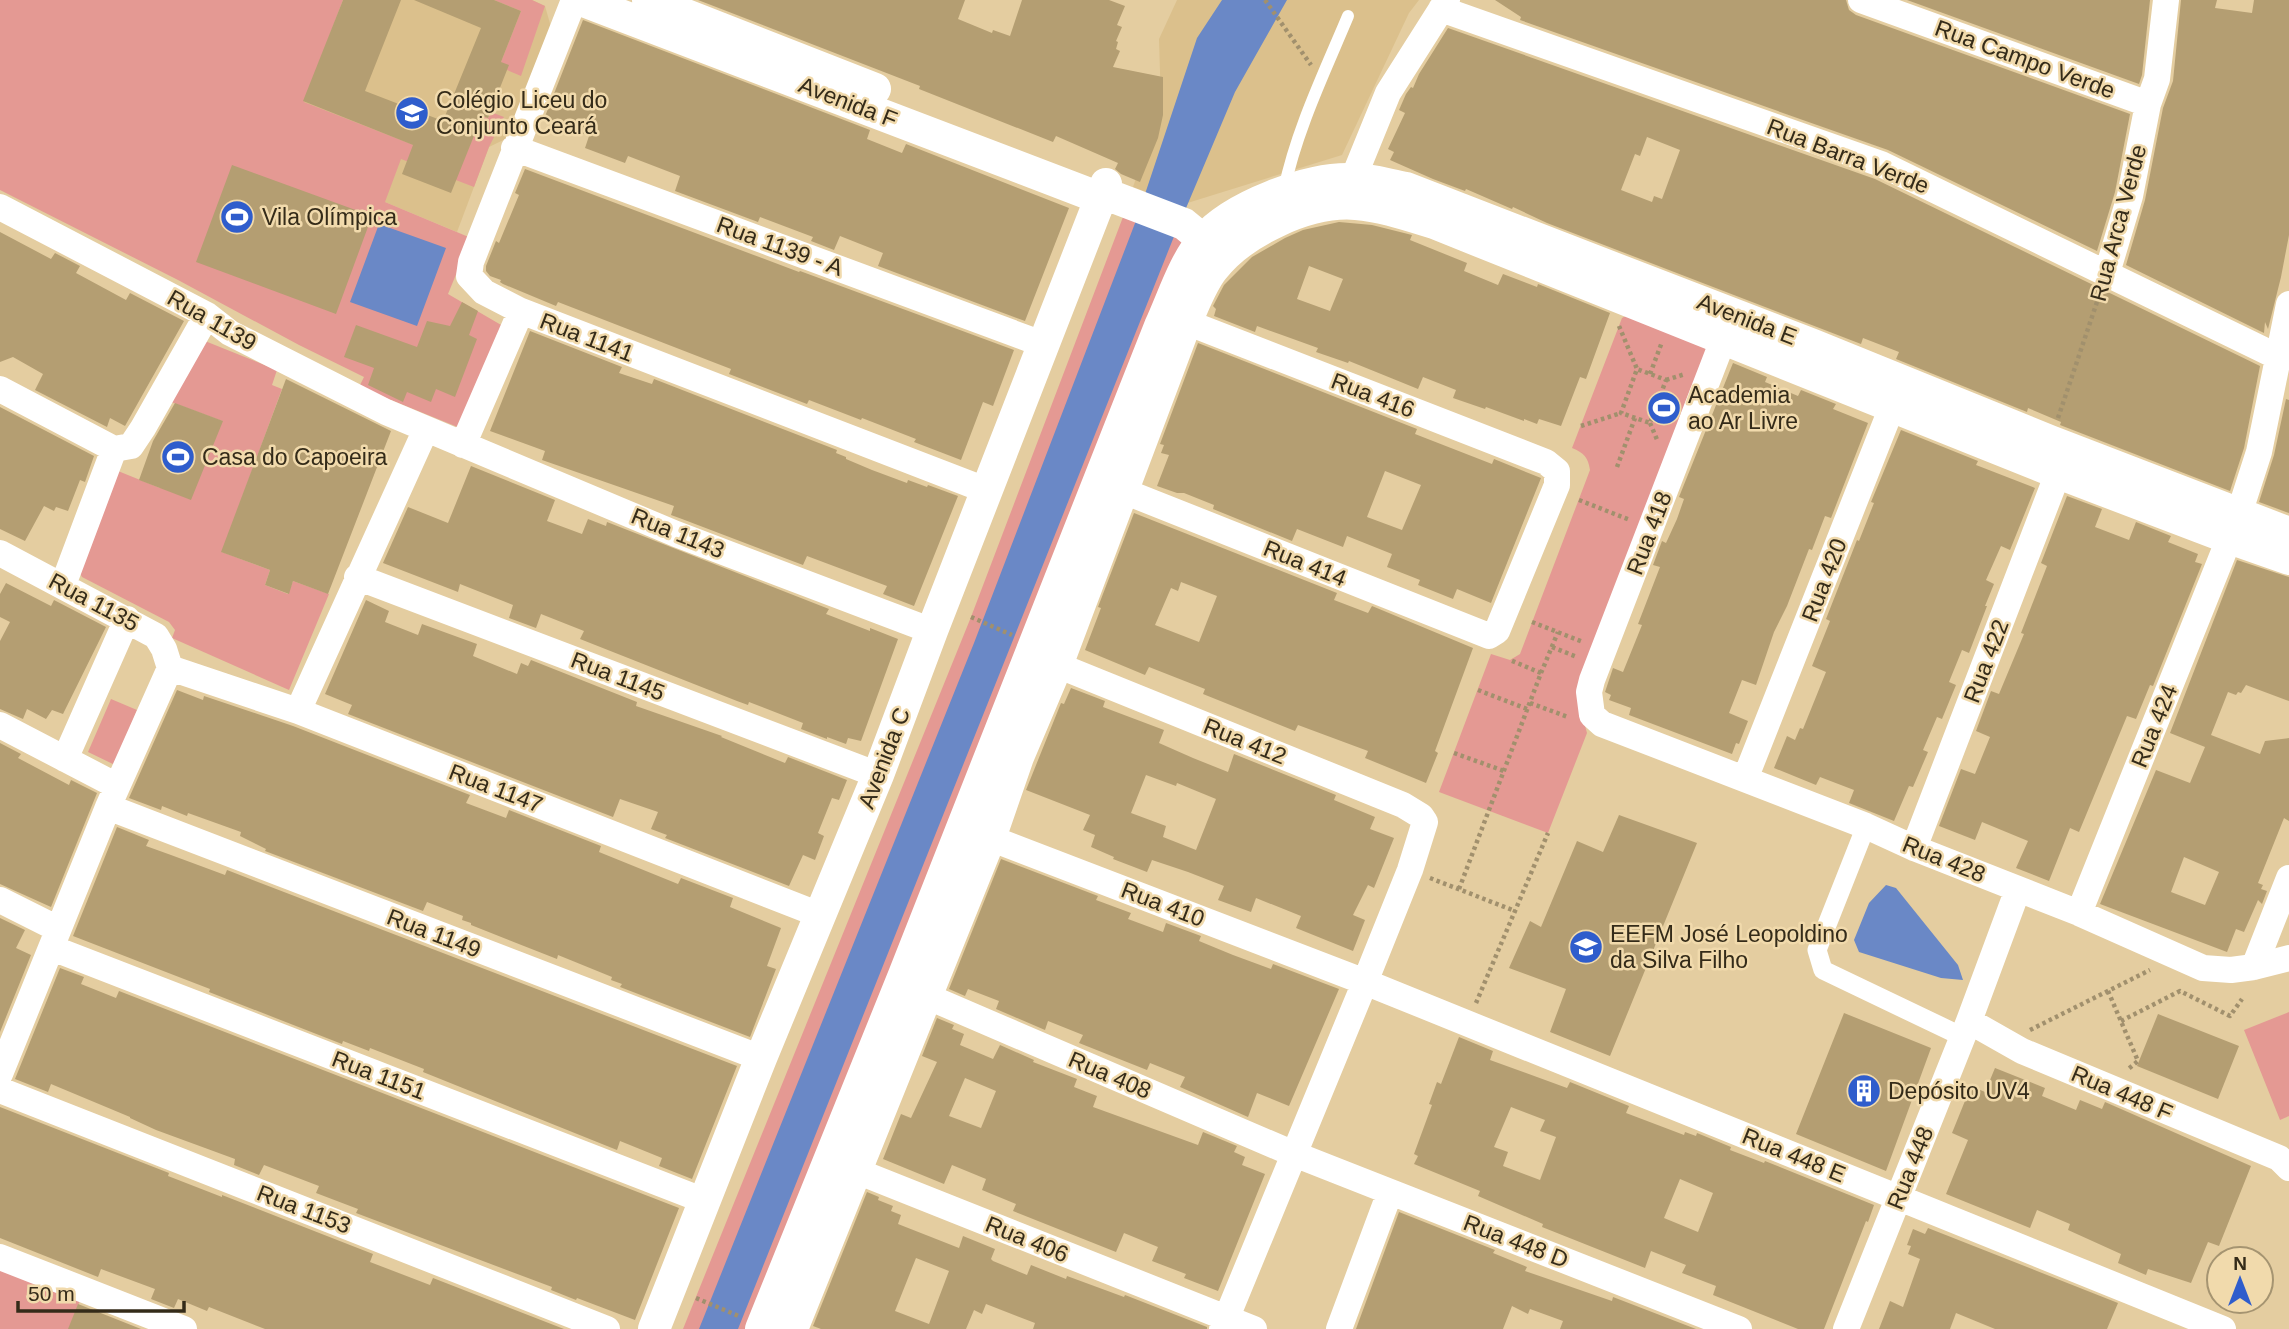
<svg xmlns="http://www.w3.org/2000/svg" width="2289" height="1329" viewBox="0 0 2289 1329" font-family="Arial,sans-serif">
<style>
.built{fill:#dbc08c}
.green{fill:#e49993}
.water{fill:#6a88c6}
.building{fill:#b49e72;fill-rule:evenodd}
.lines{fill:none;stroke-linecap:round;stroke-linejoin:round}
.path{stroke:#a1906d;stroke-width:4.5;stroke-dasharray:3.5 3.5;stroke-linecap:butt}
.service{stroke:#fff;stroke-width:12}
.pedestrian{stroke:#fff;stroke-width:19}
.minor{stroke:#fff;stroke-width:26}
.tertiary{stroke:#fff;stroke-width:32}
.labels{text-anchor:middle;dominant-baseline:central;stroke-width:5;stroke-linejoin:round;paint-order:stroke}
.street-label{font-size:23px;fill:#342b19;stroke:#f1daac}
.poi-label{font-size:23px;fill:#342b19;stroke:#f1daac;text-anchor:start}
</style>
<rect width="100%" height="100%" fill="#e4cda0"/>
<path class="built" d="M343 0H532L545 6 553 34 518 133 489 147 457 232 385 202 303 101Z
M1177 0H1419L1409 13 1342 155 1181 205 1133 187 1161 105 1159 39Z"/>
<path class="green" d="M0 0H343L304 102 462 164 482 116 488 118 491 112 504 117 489 147 474 187 401 159 385 202 471 238 448 294 508 329 465 430 359 387 364 377 299 345 178 280 0 190Z
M494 0H532L545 6 521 76 507 70 501 62 521 11Z
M1123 217 1185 229 1187 252 754 1329H683L971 617Z
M1631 313 1711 342 1580 707 1587 733 1548 833 1439 792 1491 654 1510 660 1520 654 1590 470C1588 457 1584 453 1572 448L1622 318Z
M200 339 277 370 272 385 282 389 222 552 270 570 265 585 288 594 293 581 329 594 289 690 172 638 175 630 169 622 82 577 77 568 118 471 160 488 222 421 171 402Z
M111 699 137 710 115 765 88 752Z
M2289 1012V1116L2280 1120 2244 1030Z
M0 1262 82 1295 69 1329H0Z"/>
<path class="water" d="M1222 0H1287L1235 92 1173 239 738 1329H699L974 643 1137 218 1197 38Z
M379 224 446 248 417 326 350 302Z
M1886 885 1896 888 1958 965 1963 980 1941 978 1859 952 1854 940 1869 903Z"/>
<path class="building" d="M343 0H401L365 91 443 121 481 28 414 0H494L521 11 501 62 509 65 488 118 482 116 451 193 402 174 413 145 303 101Z
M698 0H965L958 19 992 33 993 30 1010 36 1022 0H1109L1125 6 1117 25 1122 27 1116 41 1118 42 1116 49 1120 51 1113 67 1163 77V115L1158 138 1140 182 1121 174 1115 169 1118 163 1056 136 1053 142 919 89 920 86Z
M1495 0H1846L1849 10 1856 15 2130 114 2115 192 2097 251 1888 150 1520 20 1521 17Z
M1907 0H2150L2142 75 2139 84Z
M2181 0H2217L2215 8 2252 13 2254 0H2289V235L2281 277 2268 329 2265 322 2264 333 2126 265 2145 200 2163 108 2173 81Z
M583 20 870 130 867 139 902 153 906 144 1069 208 1025 321 878 266 883 253 840 236 834 250 811 241 813 237 760 217 758 222 675 191 680 176 628 156 625 163 585 148 589 136 544 119Z
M1448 28 1875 179 2260 366 2244 448 2230 491 2060 425 2061 422 2028 408 2027 412 1896 359 1899 352 1863 338 1861 344 1547 223 1513 207 1512 209 1466 189 1465 191 1433 179 1390 160 1394 152 1388 149 1405 113 1399 110 1406 94 1411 87 1413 88 1419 74ZM1647 137 1680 150 1662 199 1654 196 1652 202 1621 190 1635 154 1640 156Z
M232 165 372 216 336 314 196 262Z
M525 169 799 272 800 271 1014 350 993 406 983 402 961 460 914 442 916 439 862 418 861 420 809 400 807 404 729 374 731 369 705 359 558 302 556 306 503 284 500 282 501 280 490 276 486 271V266L496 241 499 243 519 195 515 193Z
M1339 222 1372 225 1412 235 1410 240 1467 263 1464 271 1498 285 1503 274 1537 287 1538 284 1610 313 1586 379 1580 377 1561 426 1539 419 1537 424 1524 419V421L1486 407 1485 409 1453 398 1456 390 1423 377 1418 389 1349 361 1348 363 1316 352 1318 348 1282 335 1257 326 1255 332 1214 316 1216 309 1213 306 1224 285 1252 257 1285 238 1303 230ZM1309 266 1343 279 1330 311 1297 299Z
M0 232 51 259 55 253 80 266 76 273 126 300 130 293 184 321 125 426 110 418 107 427 35 390 43 374 13 357 0 362Z
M462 302 478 311 469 335 477 339 455 397 436 389 431 402 407 392 403 402 368 385 374 368 344 357 356 325 417 347 427 321 450 326Z
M530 331 622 367 619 373 652 384 654 379 837 450 836 453 846 457V459L872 470 907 483 908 480 927 487 928 485 958 496 914 606 883 594 887 586 807 556 803 565 682 519 671 515 674 506 542 460 545 451 490 431Z
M1198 343 1417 429 1415 434 1492 464 1494 459 1541 478 1491 603 1457 589 1453 599 1418 585 1420 580 1387 567 1392 554 1347 536 1343 547 1297 529 1292 541 1213 509 1214 505 1184 493H1177L1157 486 1169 455 1161 453 1164 445 1160 444ZM1385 471 1421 485 1402 530 1367 517Z
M1733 363 1767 377 1765 382 1798 396 1801 390 1836 404 1833 409 1868 423 1831 518 1825 516 1812 550 1809 549 1787 606 1774 632 1756 685 1742 680 1729 713 1748 721 1739 744 1736 743 1732 754 1629 715 1631 708 1609 700 1611 695 1605 692 1613 668 1623 672 1642 625 1638 624 1660 567 1653 565 1662 541 1666 543 1677 519 1684 499 1679 497Z
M286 379 391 431 328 594 293 581 289 594 265 585 270 570 221 552Z
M2286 399 2289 400V513L2259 502 2274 455Z
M175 403 223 421 191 500 139 480 153 441Z
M0 407 94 456 85 482 80 480 68 511 56 507 54 511 44 506 25 541 0 529Z
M1901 430 1978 461 1976 465 2035 488 2010 550 2001 546 1986 580 1994 584 1985 606H1987L1969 653 1962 650 1949 682 1956 685 1942 719 1937 717 1923 750 1928 752 1913 787 1909 786 1894 821 1849 803 1854 790 1820 777 1816 785 1774 768 1787 736 1795 740 1800 728 1803 729 1826 672 1812 666 1830 621 1826 619 1857 540 1859 541 1874 503 1871 502Z
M471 466 555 500 547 521 582 534 588 519 606 526 607 522 829 609 826 614 870 631V628L898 639 861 741 848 738 846 744 827 737V739L801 729 803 723 749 702 748 705 737 701 580 639 584 631 541 614 536 628 509 618 513 605 460 584 458 592 383 563 408 507 448 523Z
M2067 496 2102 509 2095 527 2129 540 2136 522 2171 536 2168 542 2198 554 2195 562 2202 564 2153 686 2150 685 2136 719 2127 716 2079 832 2070 828 2049 881 2016 868 2028 841 1982 822 1975 840 1939 826 1961 769 1975 774 1990 737 1976 731 1991 691 1999 694 2024 634 2021 633 2047 566 2041 563Z
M1134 513 1337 593 1334 600 1368 613 1372 606 1473 648 1435 751 1438 753 1426 783 1365 758 1368 751 1298 725 1295 731 1203 694 1205 689 1149 667 1145 675 1085 650 1101 608 1098 607ZM1181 582 1217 596 1199 642 1155 625 1171 588 1178 591Z
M2237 560 2289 577V701L2246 685 2241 693 2238 692 2236 695 2228 692 2211 735 2260 754 2265 741 2289 738V821L2284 818 2258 883 2263 885 2261 889 2267 891 2262 904 2258 900 2244 932 2236 929 2227 952 2100 904 2156 770 2190 783 2205 747 2170 733ZM2184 857 2219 872 2205 905 2171 892Z
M6 583 51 606 54 600 106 627 63 714 52 710 46 719 27 709 23 719 0 709V641L10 622 0 617V594Z
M366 600 389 611 385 622 418 635 422 624 477 644 473 656 517 674 521 663 528 666 531 660 637 702 636 706 722 736 721 737 785 763 788 757 847 780 839 800 832 798 818 833 824 836 815 860 803 855 789 886 665 838 667 835 651 829 658 812 620 799 613 817 348 714 352 705 325 694Z
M1071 688 1105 701 1103 707 1164 730 1159 743 1193 758 1228 772 1234 754 1336 795 1334 800 1375 817 1370 829 1394 838 1374 888 1368 885 1353 915 1365 920 1353 951 1296 928 1301 916 1256 898 1251 912 1218 900 1224 886 1188 872 1152 860 1147 872 1113 859 1114 857 1091 847 1095 835 1083 830 1090 815 1026 790 1061 703 1064 704ZM1146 775 1176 786 1177 783 1216 799 1196 850 1163 837 1166 826 1131 813Z
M177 690 203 700 204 696 293 726 470 795 466 803 506 818 509 810 601 846 599 852 678 884 681 878 733 898 730 907 781 928 767 966 776 969 750 1037 620 987 622 984 611 980 612 977 558 955 557 959 471 925V923L462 920 463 916 427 902 423 911 265 851 266 849 240 836 241 832 188 813 187 816 162 806 161 810 129 798Z
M0 743 21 754 18 758 69 785 71 780 97 793 51 907 0 884Z
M1619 815 1697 843 1610 1056 1550 1032 1566 989 1509 968 1530 921 1541 927 1577 841 1603 852Z
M117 827 149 840 146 846 171 855 225 875 227 870 737 1066 692 1179 659 1166 662 1158 620 1141 617 1150 423 1072 424 1069 370 1048 369 1051 343 1041 342 1044 209 992 210 989 184 979 73 936Z
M1001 859 1098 896 1096 900 1131 913 1128 919 1163 932 1166 923 1201 936 1199 941 1233 955 1271 969 1273 964 1339 989 1289 1106 1257 1093 1248 1117 1180 1087 1185 1077 1150 1063 1147 1070 1079 1043 1083 1035 1048 1021 1045 1030 996 1009 999 1001 968 989 965 996 949 989Z
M0 918 25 930 16 948 31 955 0 1032Z
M60 968 84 977 81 984 116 998 119 991 679 1208 635 1320 577 1298 576 1300 551 1290 552 1287 356 1213 358 1209 316 1193 319 1186 264 1165 259 1175 234 1165 235 1159 156 1130 130 1118V1117L51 1084 48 1092 15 1079Z
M1844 1013 1931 1048 1886 1171 1796 1134Z
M2158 1014 2239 1046 2218 1099 2137 1066Z
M937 1018 954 1025 952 1029 964 1034 960 1045 993 1059 1000 1045 1034 1060 1033 1062 1077 1079 1074 1087 1097 1096 1093 1107 1198 1145 1203 1132 1237 1146 1234 1152 1245 1157 1242 1165 1265 1174 1218 1291 1184 1278 1186 1274 1152 1261 1158 1247 1124 1233 1116 1252 1013 1211 1016 1204 982 1190 986 1179 952 1165 944 1184 883 1159 901 1114 911 1118 937 1062 922 1056ZM965 1078 996 1091 981 1128 949 1116Z
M1459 1037 1493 1051 1490 1060 1567 1088 1570 1082 1629 1106 1626 1113 1684 1135 1685 1132 1696 1136 1697 1133 1731 1147 1730 1150 1764 1163 1765 1161 1874 1205 1868 1222 1866 1221 1824 1329H1798L1713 1295 1716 1286 1682 1273 1686 1265 1651 1251 1645 1268 1542 1227 1543 1224 1478 1196 1480 1191 1414 1164 1418 1156 1414 1154 1432 1105 1429 1104 1437 1082 1441 1084ZM1511 1107 1545 1120 1540 1131 1556 1137 1540 1180 1503 1166 1508 1152 1494 1147ZM1680 1179 1713 1193 1698 1232 1664 1218Z
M1995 1068 2045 1088 2042 1096 2076 1110 2080 1100 2102 1109 2105 1102 2251 1166 2219 1246 2208 1242 2191 1283 2148 1269 2146 1275 2118 1263 2121 1254 2068 1230 2070 1224 2037 1210 2030 1228 1946 1194 1968 1140 1952 1133 1971 1086 1985 1092Z
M0 1107 169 1173 168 1176 222 1197V1195L373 1254 370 1262 430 1285 433 1278 564 1329H265L209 1307 207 1311 178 1299 174 1308 151 1299 155 1289 101 1269 98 1277 0 1238Z
M867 1192 879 1197 878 1200 893 1206 891 1211 901 1215 898 1224 959 1248 963 1236 995 1249 991 1259 993 1261 1027 1275 1031 1265 1066 1279 1067 1276 1124 1297 1125 1295 1207 1327V1329H1033L1035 1323 986 1304 982 1314 974 1310 966 1329H821L813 1326ZM916 1258 949 1271 929 1324 895 1311Z
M1399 1212 1495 1250 1493 1253 1527 1267 1525 1271 1612 1301 1613 1297 1696 1329H1560L1563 1321 1530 1309 1528 1314 1512 1306 1503 1329H1356Z
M1928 1228 2118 1303 2107 1329H1995L1956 1313 1950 1329H1879L1890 1301 1903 1307 1920 1259 1908 1254 1911 1246 1907 1245 1913 1229 1925 1234Z
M78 1304 141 1329H68Z"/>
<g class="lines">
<path class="path" d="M1265 0 1311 65
M1619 326 1637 369 1621 413 1650 423 1666 380 1637 369
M1650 374 1662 342
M1666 380 1685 374
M2058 418 2100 293
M1650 423 1658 442
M1581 426 1621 413
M1617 467 1635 418
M1579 500 1630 520
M971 617 1012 635
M1532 622 1583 642
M1552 647 1577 657
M1541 673 1558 632
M1478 690 1527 709
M1530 703 1568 717
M1454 753 1504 771
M1430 878 1515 911
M1459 889 1541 673 1510 660
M2108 991 2138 1061 2127 1070
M1476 1003 1548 833
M2121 1021 2180 991 2230 1016 2242 999
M2030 1030 2150 970
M696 1298 741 1317"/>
<path class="service" d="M1284 190C1296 131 1325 71 1348 16"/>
<path class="pedestrian" d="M1866 826 1817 950 1823 970 1963 1037"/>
<path class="minor" d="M574 0 471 262 469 276 484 292 521 311 988 491
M1861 0 2148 104
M1441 9 1881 164 2278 357
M514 148 1045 345
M1353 198V179L1388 93 1447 0
M0 207 207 315 230 333 386 412 676 534 932 631
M2107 273 2130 196 2148 104 2157 79 2166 0
M1723 340 1592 680 1589 692 1592 715 1602 724 1866 826 1914 848 2079 913 2203 968 2231 970 2254 967 2289 958
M0 389 114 449
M463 445 521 311
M1121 490 1489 636 1497 631 1557 485V471L1546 462 1186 322
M0 553 156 636 164 649 170 668
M357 577 878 775
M63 585 114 449 131 446 143 428 207 315
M1057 665 1403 805 1421 816 1425 822 1410 870 1365 982 1222 1329
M170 668 298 711 820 915
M298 711 426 429
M0 725 117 786
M65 759 127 619
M1745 779 1899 389
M108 807 761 1058
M974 829 990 838 1365 982 2223 1329
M1914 848 2058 473
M0 900 58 929
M2079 913 2239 514 2259 452 2289 304
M52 948 705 1201
M2254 967 2289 878
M926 996 1294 1154 1739 1329
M1969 1021 2022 1051 2279 1158 2289 1168
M0 1074 108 807 170 668
M0 1090 607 1329
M839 1164 1254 1329
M0 1257 184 1329
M1339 1329 1390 1192
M1846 1329 1969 1021 2018 889"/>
<path class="tertiary" d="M581 0 1100 198H1116L1184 224 1218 252
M648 0 875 89
M654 1329 761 1058 878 775 932 631 1106 184
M761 1329 904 975 1160 326C1173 298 1183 264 1203 240 1232 206 1309 177 1353 179 1371 179 1389 185 1406 188L1813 345 2050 441 2289 533
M792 1329 990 838 1018 757 1057 665 1186 322C1194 305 1201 284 1213 269 1242 232 1308 200 1356 204 1382 206 1408 215 1434 223L2058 473 2229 538 2289 559"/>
</g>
<defs>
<g id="school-disc" transform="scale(1.75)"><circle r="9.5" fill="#2f5dcc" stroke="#f1daac"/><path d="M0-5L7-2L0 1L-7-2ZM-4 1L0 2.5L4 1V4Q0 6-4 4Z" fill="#fff"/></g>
<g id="stadium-disc" transform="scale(1.75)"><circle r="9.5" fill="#2f5dcc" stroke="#f1daac"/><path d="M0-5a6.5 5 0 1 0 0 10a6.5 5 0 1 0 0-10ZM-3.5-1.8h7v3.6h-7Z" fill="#fff"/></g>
<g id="building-disc" transform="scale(1.75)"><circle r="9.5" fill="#2f5dcc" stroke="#f1daac"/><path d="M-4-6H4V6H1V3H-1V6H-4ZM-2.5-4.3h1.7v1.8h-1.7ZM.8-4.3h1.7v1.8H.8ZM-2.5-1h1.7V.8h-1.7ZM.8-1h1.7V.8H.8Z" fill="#fff"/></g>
</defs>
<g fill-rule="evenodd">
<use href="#school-disc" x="412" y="113"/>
<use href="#stadium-disc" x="237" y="217"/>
<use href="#stadium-disc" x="1664" y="408"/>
<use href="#stadium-disc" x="178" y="457"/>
<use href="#school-disc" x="1586" y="947"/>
<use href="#building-disc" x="1864" y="1091"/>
</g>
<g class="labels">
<g class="street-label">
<text transform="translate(2025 59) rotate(20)">Rua Campo Verde</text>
<text transform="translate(848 102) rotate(21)">Avenida F</text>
<text transform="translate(1848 156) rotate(21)">Rua Barra Verde</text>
<text transform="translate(2118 223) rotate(-75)">Rua Arca Verde</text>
<text transform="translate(780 246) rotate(20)">Rua 1139 - A</text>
<text transform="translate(1747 319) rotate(21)">Avenida E</text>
<text transform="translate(212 320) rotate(30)">Rua 1139</text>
<text transform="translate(587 337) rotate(21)">Rua 1141</text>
<text transform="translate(1373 395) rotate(21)">Rua 416</text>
<text transform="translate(678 533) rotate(22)">Rua 1143</text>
<text transform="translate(1649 533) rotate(-69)">Rua 418</text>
<text transform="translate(1305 563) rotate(22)">Rua 414</text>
<text transform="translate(1824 580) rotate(-69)">Rua 420</text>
<text transform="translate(94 602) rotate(28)">Rua 1135</text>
<text transform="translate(1986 661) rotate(-69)">Rua 422</text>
<text transform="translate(618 676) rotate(21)">Rua 1145</text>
<text transform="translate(2154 726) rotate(-68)">Rua 424</text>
<text transform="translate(1245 741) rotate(22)">Rua 412</text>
<text transform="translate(884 758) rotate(-69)">Avenida C</text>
<text transform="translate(496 788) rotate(21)">Rua 1147</text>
<text transform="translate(1944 859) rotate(22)">Rua 428</text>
<text transform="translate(1163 904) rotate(21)">Rua 410</text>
<text transform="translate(434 933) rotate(21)">Rua 1149</text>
<text transform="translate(379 1075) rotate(21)">Rua 1151</text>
<text transform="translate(1110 1075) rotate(23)">Rua 408</text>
<text transform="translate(2122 1093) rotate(23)">Rua 448 F</text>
<text transform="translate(1794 1155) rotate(22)">Rua 448 E</text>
<text transform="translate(1910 1168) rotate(-68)">Rua 448</text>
<text transform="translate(304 1209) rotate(21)">Rua 1153</text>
<text transform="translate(1027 1239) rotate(22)">Rua 406</text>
<text transform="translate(1516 1241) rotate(21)">Rua 448 D</text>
</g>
<g class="poi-label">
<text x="436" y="100">Colégio Liceu do<tspan x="436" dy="26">Conjunto Ceará</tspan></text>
<text x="262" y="217">Vila Olímpica</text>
<text x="1688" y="395">Academia<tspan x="1688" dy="26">ao Ar Livre</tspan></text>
<text x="202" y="457">Casa do Capoeira</text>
<text x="1610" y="934">EEFM José Leopoldino<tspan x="1610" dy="26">da Silva Filho</tspan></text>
<text x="1888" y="1091">Depósito UV4</text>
</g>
</g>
<g transform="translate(2240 1280)"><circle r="33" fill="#f1daac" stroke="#a59471" stroke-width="2"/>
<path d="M0-5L12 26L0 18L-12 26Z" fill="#2f5dcc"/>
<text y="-10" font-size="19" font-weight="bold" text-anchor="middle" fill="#342b19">N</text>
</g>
<path d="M18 1301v10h166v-10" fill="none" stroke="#342b19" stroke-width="3.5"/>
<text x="28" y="1301" font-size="21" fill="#342b19" stroke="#f1daac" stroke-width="5" paint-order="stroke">50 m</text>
</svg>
